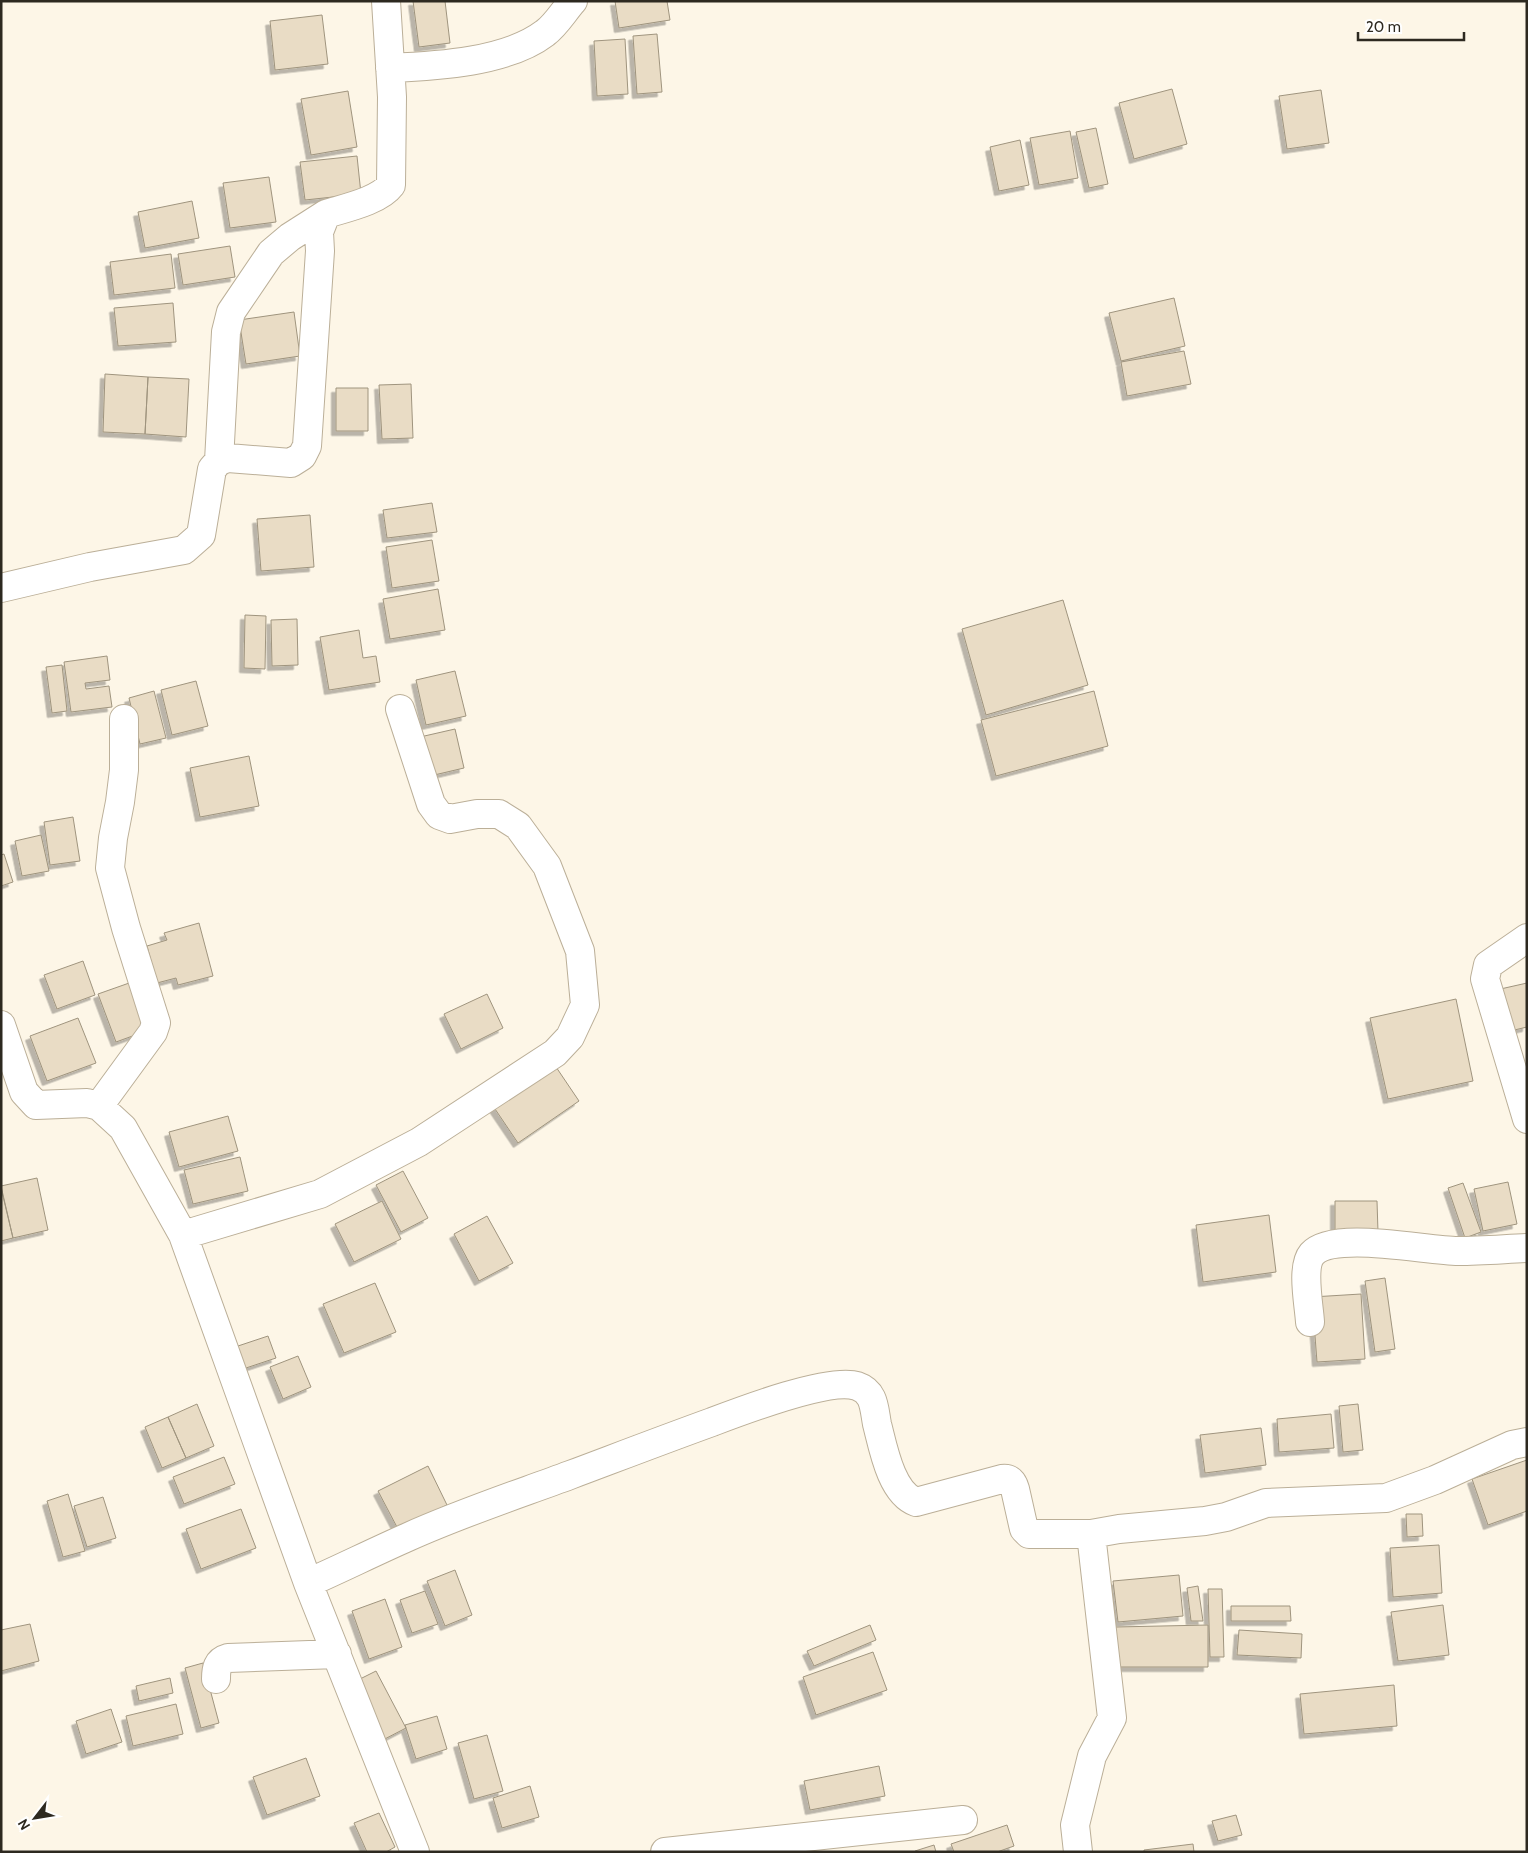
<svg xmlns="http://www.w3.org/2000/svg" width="1528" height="1853" viewBox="0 0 1528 1853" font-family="Cabin,sans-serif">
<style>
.building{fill:#e9dcc5;stroke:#9f947e;filter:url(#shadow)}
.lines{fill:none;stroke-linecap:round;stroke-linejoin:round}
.street-casing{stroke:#bbaf98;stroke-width:30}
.street{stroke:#fff;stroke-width:28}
</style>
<defs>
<filter id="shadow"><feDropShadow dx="-4.5" dy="4.5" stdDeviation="0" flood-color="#0004"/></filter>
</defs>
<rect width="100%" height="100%" fill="#fdf6e7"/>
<path class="building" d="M413 1H445L450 43 419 47Z
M615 1H667L670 20 619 28Z
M322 15 328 64 275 70 270 21Z
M657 34 662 92 637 94 633 36Z
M625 39 628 94 597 96 594 41Z
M1172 89 1187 144 1134 159 1119 103Z
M1321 90 1329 143 1287 149 1279 96Z
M348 91 357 147 311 155 301 99Z
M1096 128 1108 184 1089 188 1076 132Z
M1070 131 1078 178 1039 185 1030 138Z
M1020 140 1029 185 999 191 990 147Z
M357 156 361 194 305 200 300 162Z
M269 177 276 222 230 228 223 183Z
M192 201 199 238 145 248 138 212Z
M230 246 235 277 183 285 178 254Z
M171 254 175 288 114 295 110 262Z
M1174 298 1185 346 1121 361 1109 313Z
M173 303 176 342 118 346 114 308Z
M294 312 300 356 246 364 239 320Z
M1184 351 1191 384 1127 396 1121 362Z
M105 374 148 377 145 434 103 432Z
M148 377 189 379 186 437 145 434Z
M411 384 413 438 382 439 379 385Z
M336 388H368V431H336Z
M432 503 437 532 387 538 383 510Z
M310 515 314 567 261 571 257 519Z
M432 540 439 581 392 588 386 547Z
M438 589 445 630 390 639 383 599Z
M1063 600 1088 685 986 715 962 629Z
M245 615 266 616 265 669 244 668Z
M297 619 298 665 272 666 271 620Z
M359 630 363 658 376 656 380 682 329 690 320 637Z
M107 656 110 680 85 683 86 689 109 686 112 707 71 712 64 662Z
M62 665 67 711 52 713 46 667Z
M455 671 466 716 426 725 416 680Z
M196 681 208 726 172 735 161 690Z
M154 691 166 738 140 744 129 698Z
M1094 691 1108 746 996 776 981 720Z
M455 729 464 768 430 776 420 737Z
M249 756 259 806 200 817 190 768Z
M73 817 80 861 50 865 44 822Z
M41 835 49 871 22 876 15 841Z
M4 854 13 882 1 886V855Z
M199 923 213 976 178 985 176 978 157 983 147 946 167 940 164 933Z
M83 961 95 995 57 1009 44 975Z
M132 982 149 1030 116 1042 98 994Z
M1527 983V1027L1506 1032 1496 990Z
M487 994 503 1028 461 1049 444 1014Z
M1456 999 1473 1081 1388 1099 1370 1018Z
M78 1018 96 1063 47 1081 30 1036Z
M554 1064 579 1101 518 1143 493 1106Z
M228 1116 238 1151 179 1167 169 1132Z
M240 1157 248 1191 193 1204 184 1170Z
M403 1171 428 1218 401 1232 376 1185Z
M37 1178 48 1230 13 1238 1 1186Z
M1508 1182 1517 1224 1483 1231 1474 1189Z
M1463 1183 1481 1232 1465 1238 1448 1188Z
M1 1188 13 1238 1 1241Z
M382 1201 401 1239 354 1262 335 1224Z
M1335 1201H1377L1378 1232 1335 1233Z
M1269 1215 1276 1272 1203 1282 1196 1225Z
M487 1216 513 1263 479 1281 454 1234Z
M1385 1278 1395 1349 1375 1352 1365 1281Z
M375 1283 396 1332 344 1353 323 1304Z
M1361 1294 1365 1359 1317 1362 1312 1297Z
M268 1336 276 1358 240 1370 232 1348Z
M298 1356 311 1387 283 1399 270 1367Z
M197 1404 214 1446 186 1458 168 1417Z
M1358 1404 1363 1450 1343 1452 1339 1406Z
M1331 1414 1334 1448 1279 1452 1277 1419Z
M168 1417 186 1458 162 1468 145 1427Z
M1261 1428 1266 1465 1205 1473 1200 1435Z
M224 1457 235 1484 184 1504 173 1477Z
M1527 1460V1511L1488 1525 1472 1479Z
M428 1466 447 1505 398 1529 378 1491Z
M68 1494 85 1551 63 1557 47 1501Z
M103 1497 116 1538 87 1547 74 1506Z
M241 1509 256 1548 201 1569 186 1529Z
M1406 1514H1422L1423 1536 1407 1537Z
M1439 1545 1442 1593 1393 1597 1390 1548Z
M455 1570 472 1615 445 1626 427 1581Z
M1179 1575 1183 1616 1118 1622 1113 1581Z
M1198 1586 1203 1621H1191L1187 1588Z
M1208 1589H1222L1224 1657H1210Z
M425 1591 438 1624 412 1633 400 1600Z
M385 1599 402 1647 369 1659 352 1611Z
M1443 1605 1449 1655 1398 1661 1391 1612Z
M1231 1606H1290L1291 1621H1231Z
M30 1624 39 1661 1 1671V1630Z
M870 1625 876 1640 814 1666 807 1651Z
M1208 1625V1667H1116L1115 1627Z
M1239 1630 1302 1634 1301 1658 1237 1655Z
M873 1652 887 1690 816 1715 803 1677Z
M203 1663 219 1723 201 1728 185 1668Z
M376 1671 406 1728 379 1742 350 1684Z
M170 1678 173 1693 139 1701 136 1686Z
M1394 1685 1397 1726 1304 1734 1300 1694Z
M176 1704 183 1734 133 1746 126 1716Z
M111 1709 122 1742 86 1754 76 1721Z
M437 1716 447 1749 416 1759 405 1725Z
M487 1735 503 1791 474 1799 458 1743Z
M306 1758 320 1796 267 1815 253 1777Z
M879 1766 885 1796 810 1810 804 1781Z
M530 1786 539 1817 502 1828 493 1798Z
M379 1813 395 1847 386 1852H367L354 1823Z
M1236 1815 1242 1835 1218 1841 1212 1821Z
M1007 1825 1014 1846 997 1852H954L951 1844Z
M1193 1844 1194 1852H1144V1850Z
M934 1845 936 1852H915V1851Z"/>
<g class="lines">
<g class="street-casing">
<path id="street" d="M390 68C438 66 507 62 545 33 556 25 564 11 573 1
M219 461 226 332 231 312 271 253 290 237 326 214
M1 588 90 567 184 550 201 535 212 469 219 461 228 458 291 463 302 456 307 446 320 251 319 232 326 214C345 208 379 201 391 185L392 97 386 1
M1527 938 1488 965 1485 979 1527 1119
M1 1025 24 1092 36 1105 87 1103 99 1106 123 1128 183 1235 308 1583 415 1852
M99 1106 153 1032 156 1023 126 928 110 868 113 838 120 802 124 770V719
M183 1235 320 1194 419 1142 555 1053 570 1037 585 1005 580 951 547 866 518 826 499 814H477L450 819 439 815 431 804 400 709
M1310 1322C1309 1305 1301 1267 1312 1254 1333 1230 1426 1251 1458 1251 1481 1251 1504 1249 1527 1248
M308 1583C342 1568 374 1552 408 1537 461 1513 516 1495 570 1475 618 1457 665 1439 712 1422 741 1411 830 1377 857 1386 875 1392 874 1409 877 1424 883 1447 891 1493 916 1502L1002 1479C1010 1478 1013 1482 1015 1489L1024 1529 1029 1534H1091L1119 1529 1205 1521 1226 1517 1266 1503 1386 1498 1435 1480 1512 1445 1527 1442
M216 1679C216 1669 217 1661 228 1658L337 1654
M665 1852 963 1820
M1078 1852 1075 1825 1092 1756 1112 1718 1091 1534"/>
</g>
<use href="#street" class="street"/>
</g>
<rect width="1528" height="1853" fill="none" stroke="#2d2920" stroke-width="5"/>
<g transform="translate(35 1818) rotate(239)" stroke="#ffffff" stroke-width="4" paint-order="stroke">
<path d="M0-4L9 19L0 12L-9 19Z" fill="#2d2920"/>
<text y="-8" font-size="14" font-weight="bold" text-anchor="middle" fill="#2d2920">N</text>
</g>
<path d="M1358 32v8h106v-8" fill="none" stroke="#2d2920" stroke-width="2.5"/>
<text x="1366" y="32" font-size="15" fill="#2d2920" stroke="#ffffff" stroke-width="4" paint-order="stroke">20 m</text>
</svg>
